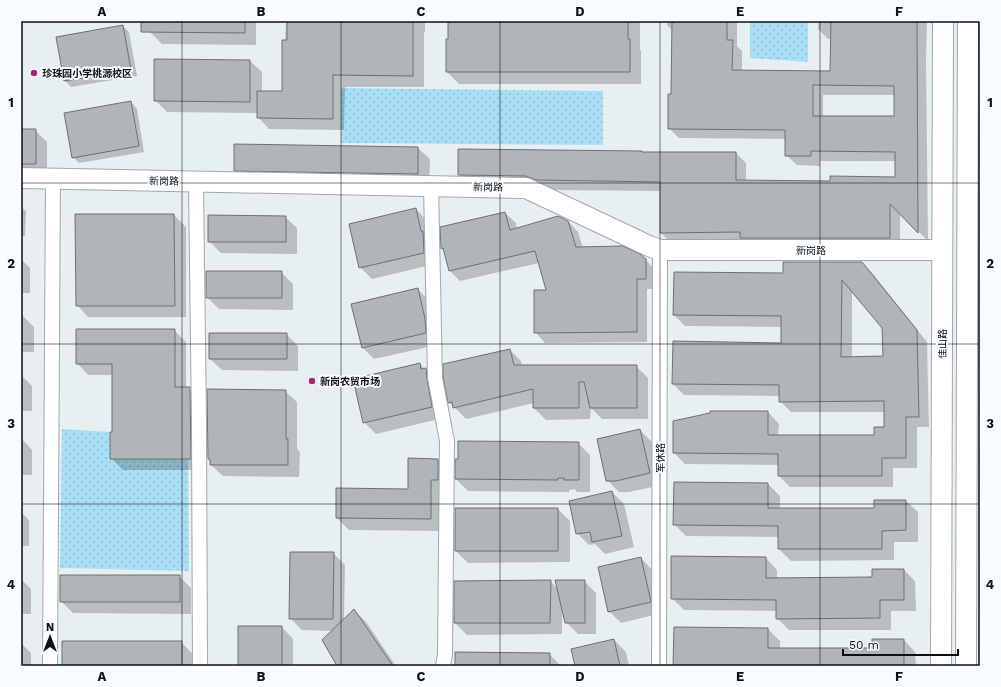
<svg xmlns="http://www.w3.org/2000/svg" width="1001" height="687" viewBox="0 0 1001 687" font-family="'Work Sans','Noto Sans SC',sans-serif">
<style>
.grass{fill:url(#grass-dots)}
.shadow{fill:#0003;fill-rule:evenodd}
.building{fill:#b0b5ba;stroke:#6d7175;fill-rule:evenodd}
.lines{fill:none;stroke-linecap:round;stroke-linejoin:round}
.street-casing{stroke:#a1a8ab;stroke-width:16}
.secondary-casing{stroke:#a1a8ab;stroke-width:22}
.street{stroke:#fff;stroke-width:14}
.secondary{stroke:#fff;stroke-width:20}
.grid{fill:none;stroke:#0e1011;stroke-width:1;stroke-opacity:0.55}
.poi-dot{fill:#a62575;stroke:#f6fcff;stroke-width:1.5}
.labels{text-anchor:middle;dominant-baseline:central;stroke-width:4;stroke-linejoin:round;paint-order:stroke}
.poi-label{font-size:10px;font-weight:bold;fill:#0e1011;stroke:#f6fcff;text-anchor:start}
.street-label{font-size:10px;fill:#0e1011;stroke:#f6fcff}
.neatline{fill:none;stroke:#0e1011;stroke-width:1.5}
.grid-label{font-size:13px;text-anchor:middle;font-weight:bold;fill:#0e1011}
</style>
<defs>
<pattern id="grass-dots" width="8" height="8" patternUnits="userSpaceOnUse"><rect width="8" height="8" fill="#a8dff6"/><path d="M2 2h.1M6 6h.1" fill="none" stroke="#8fbed2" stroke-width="1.8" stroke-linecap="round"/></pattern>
</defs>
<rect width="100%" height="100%" fill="#e8eff2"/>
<path class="grass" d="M750 21H808V62L750 58Z
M341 88 603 91V145L341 143Z
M62 429 110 432V459H188L189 571 60 568Z"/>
<path class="shadow" d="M150 21H256V45L162 44 150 32Z
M286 21H425V32H424V87H345L344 130 269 129 258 117V113L167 112 155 100 250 61 262 72V92H283Z
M449 21H640V50L641 51V84H459L447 72V40H449Z
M667 21H737V46L742 51V71L831 72 832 39H828L818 29V21H927L926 59 928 241 900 213V248L671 243 661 233V191L547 190 469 185 459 175 642 153H736L746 163V181L831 182 896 178V161H820V166L797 165 786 155V139L679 138 669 128 672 95V30L667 25ZM823 95H895V117H823Z
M123 26 129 32 137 76 71 87 65 81Z
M131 102 137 109 144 152 79 163 73 157Z
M21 130H35L47 142V176H21Z
M418 148 430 159 429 186 247 182 235 170Z
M21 207 26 211 25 236H21Z
M416 209 427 221 435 264 372 279 360 267Z
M505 213 516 223 517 229 568 221 578 232 583 248 646 260 656 271V289H647V342L545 343 535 332 548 291 539 263 460 281 450 271 445 252 442 248Z
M76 215H174L186 227V317H88L77 305Z
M285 217 297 228V254L221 253 209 241Z
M21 259 30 268V293H21Z
M862 262 873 274 927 342 929 427H917V468H893V487H790L779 476V465L685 464 674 453 768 412 779 424 778 436H875L885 428V412H791L780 401V396L684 395 673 384 782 344V327L685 326 674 315 784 274ZM852 291 883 327 884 357 852 358Z
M281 272 293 284V310L219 309 207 297Z
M418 290 430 301 437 345 374 359 362 347Z
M21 315H22L34 327V352H21Z
M174 330 186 342V388H189L201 400 202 470H123L111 458 113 433V375H88L77 363Z
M286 334 298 346V371L222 370 210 359Z
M510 350 521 361 522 366H636L648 378V419H602L591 408 590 419 546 420 534 408V403L466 419 449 402Z
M420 364 425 369H426L438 381 443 418 376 434 364 422Z
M21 375 32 386V411H21Z
M285 391 297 402V449L300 452 299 477 223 476 211 465V461L209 458Z
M640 430 652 442 662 485 629 492H619L607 480Z
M21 438 32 450V475H21Z
M578 443 590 455V492H577L575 489 569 490V492L468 491 456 479Z
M438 460 450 471 442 531 349 530 337 518 409 490Z
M768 484 780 496V509H875V501H906L918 512V542H894V560L791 561 779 549V537L686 536 674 524Z
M612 492 624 504 634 547 605 554 595 544 589 545 577 533Z
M558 509 570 521V562L468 563 456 551Z
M21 512 29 520V546H21Z
M333 553 345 565 344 620 354 610 366 622 396 666H338L333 631 302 630 290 618Z
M641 558 652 570 662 613 621 623 609 611Z
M766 558 777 570V579L873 578 904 570 915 581 916 611H891V630H789L777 618V611L684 610 672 598Z
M179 576 191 588V614L73 613 61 601Z
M21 579 31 589V614H21Z
M550 581 559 590 584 581 596 593V634H578L566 622 562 608V634L467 635 455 623Z
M282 627 293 639V666H239Z
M768 629 780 641V649H873L904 640 915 652 916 666H675Z
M614 640 626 652 629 666H576Z
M181 642 193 654V666H63Z
M21 643 31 653V666H21Z
M549 654 561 666H456Z"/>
<path class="building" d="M141 21H245V33L141 32Z
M287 21H413V76L333 75V119L257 118V91H282V40H287Z
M448 21H628V39H630V72H446V39H448Z
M672 21H727V40H733L732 70 830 71 831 21H917L918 233 890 204V238H740V232L660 233V182L536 180 526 176 458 175V149L642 151V152H736V180L830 181V176L895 177V152L811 151V156H785V130L668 129V94H671ZM813 85 894 86V116H813Z
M123 25 131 70 64 81 56 37Z
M154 59 250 60V102L154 101Z
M131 101 139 146 72 158 64 113Z
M21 129H36V164H21Z
M234 144 418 147V174L234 171Z
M416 208 421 231H423L424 253 359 268 349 224Z
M505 212 510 230 558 216 568 221 576 247 623 246 640 254 646 259V279H637V332L534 333V290H546L535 251 449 271 443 248 441 249 440 227Z
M75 214H174L175 306H76Z
M208 215 286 216V242H208Z
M783 262H862L917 330 919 417H906V458H882V476H778V454L673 453V421L710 413V411H768V435H874V427H884V401L779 402V385L672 384 673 341 781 343V316L673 315 674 272 783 273ZM842 280 882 328 883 356 841 357Z
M206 271H282V298H206Z
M418 288 425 319 426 333 362 348 351 304Z
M76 329H175V387H190V389L191 459H110V432H112V364H76Z
M209 333H287V359H209Z
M510 349 514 365H637V408H590L584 382H579V408H533V389L453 408 452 402 448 403 443 377V364Z
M420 363 421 369 426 368 427 379 432 407 363 423 353 379Z
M207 389 286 390V439H288V465H210V459H208Z
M640 429 650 473 616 481H606L597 439Z
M458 441 579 442V480H564V478H558V480L455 479V459H458Z
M408 458 438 459V480H431V519L336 518V488L408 489Z
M674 482 768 483V508H874V500H906V530L882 531V549H778V526L673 525Z
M612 491 622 536 592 542 590 532 576 534 569 501Z
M455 508H558V551H455Z
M290 552H334L333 619H289Z
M671 556 766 557V578L872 577V569H904V600H880V618L776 619V600L671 599Z
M641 557 651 602 608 612 598 567Z
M60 575H180V602H60Z
M551 580 550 623H454V581Z
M555 580H585V623H565Z
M354 609 393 666H337L322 640Z
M238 626H282V666H238Z
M674 627 768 628V648H872V639H904V666H673Z
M614 639 620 666H575L571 649Z
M62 641H182V666H62Z
M455 652 550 653V666H455Z"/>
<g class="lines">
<g class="street-casing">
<path id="street" d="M196 182 199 423 200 666
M431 186 435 378 447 441 445 654 443 666
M50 666 53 179
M659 666 660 250"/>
</g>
<g class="secondary-casing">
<path id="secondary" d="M21 178 526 188 649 246 660 250H942
M941 666 943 21
M966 666 968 21"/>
</g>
<use href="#street" class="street"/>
<use href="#secondary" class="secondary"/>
</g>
<path class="grid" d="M182 21V666M341 21V666M500 21V666M660 21V666M820 21V666M21 183H980M21 344H980M21 504H980"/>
<g class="poi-dot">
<circle cx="34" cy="73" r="4"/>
<circle cx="312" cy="381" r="4"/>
</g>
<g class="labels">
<g class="poi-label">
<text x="42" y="73">珍珠园小学桃源校区</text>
<text x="320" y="381">新岗农贸市场</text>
</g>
<g class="street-label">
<text transform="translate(164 181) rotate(1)">新岗路</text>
<text transform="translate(488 187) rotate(1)">新岗路</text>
<text x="811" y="250">新岗路</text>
<text transform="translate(942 344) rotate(-90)">佳山路</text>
<text transform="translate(660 458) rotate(-90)">军休路</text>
</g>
</g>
<rect width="1001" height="687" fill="none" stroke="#f6fcff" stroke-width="44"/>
<g transform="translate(50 637)" stroke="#f6fcff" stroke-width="3" paint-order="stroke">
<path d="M0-3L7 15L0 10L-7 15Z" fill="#0e1011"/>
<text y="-6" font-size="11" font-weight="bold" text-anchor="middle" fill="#0e1011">N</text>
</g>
<path d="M843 649v6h115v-6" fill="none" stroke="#0e1011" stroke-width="2"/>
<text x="849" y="649" font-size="12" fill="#0e1011" stroke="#f6fcff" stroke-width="3" paint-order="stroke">50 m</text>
<rect x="22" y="22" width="957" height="643" class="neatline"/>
<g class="grid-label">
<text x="102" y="16">A</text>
<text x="261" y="16">B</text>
<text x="421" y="16">C</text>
<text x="580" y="16">D</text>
<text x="740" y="16">E</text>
<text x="899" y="16">F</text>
<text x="11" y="107">1</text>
<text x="990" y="107">1</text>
<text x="11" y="268">2</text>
<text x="990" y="268">2</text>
<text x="11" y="428">3</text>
<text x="990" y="428">3</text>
<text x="11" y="589">4</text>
<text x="990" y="589">4</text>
<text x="102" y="681">A</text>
<text x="261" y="681">B</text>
<text x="421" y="681">C</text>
<text x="580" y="681">D</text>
<text x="740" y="681">E</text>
<text x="899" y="681">F</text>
</g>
</svg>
